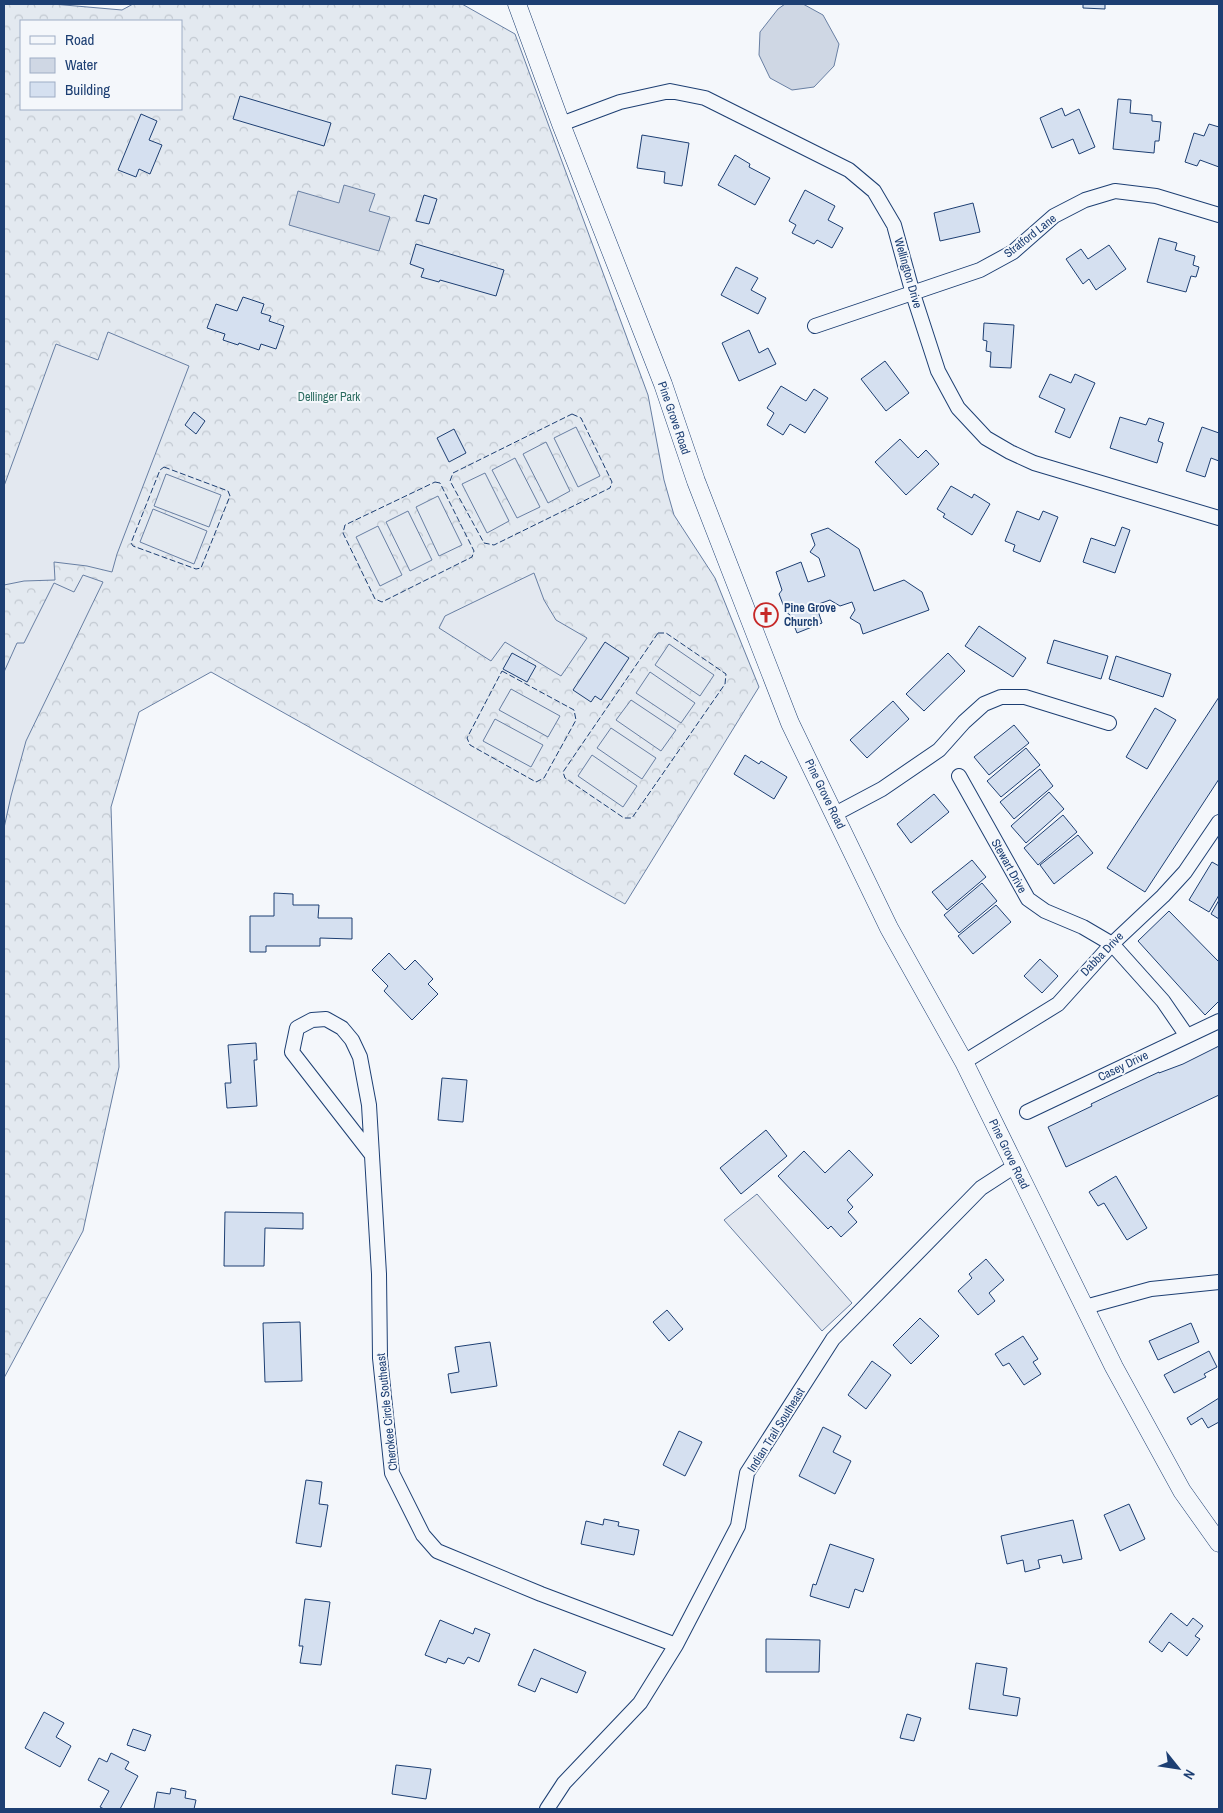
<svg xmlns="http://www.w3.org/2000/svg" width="1223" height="1813" viewBox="0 0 1223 1813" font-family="'Archivo Narrow',sans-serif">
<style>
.forest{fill:url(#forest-crowns);stroke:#687fa3;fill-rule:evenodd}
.garden{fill:#e3e9f0;stroke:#687fa3}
.parking{fill:#e3e8f0;stroke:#687fa3}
.water{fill:#cfd7e4;stroke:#687fa3}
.building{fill:#d5e0f0;stroke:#1d3f73}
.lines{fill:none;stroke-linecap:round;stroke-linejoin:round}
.minor-casing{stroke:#1d3f73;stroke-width:16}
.tertiary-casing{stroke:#1d3f73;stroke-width:19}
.minor{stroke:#f4f7fb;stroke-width:14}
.tertiary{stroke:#f4f7fb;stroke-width:18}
.fence{stroke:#1d3f73;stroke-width:1;stroke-dasharray:6 2.5;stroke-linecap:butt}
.labels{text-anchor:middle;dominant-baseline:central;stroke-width:4;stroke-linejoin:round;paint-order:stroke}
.street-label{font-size:12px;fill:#1d3f73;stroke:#f4f7fb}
.park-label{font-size:12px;fill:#2c6c60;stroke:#f4f7fb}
.poi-label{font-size:12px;font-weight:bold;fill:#1d3f73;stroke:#f4f7fb;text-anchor:start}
</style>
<defs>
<pattern id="forest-crowns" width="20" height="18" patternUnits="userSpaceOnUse" patternTransform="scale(1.25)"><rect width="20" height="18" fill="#e3e9f0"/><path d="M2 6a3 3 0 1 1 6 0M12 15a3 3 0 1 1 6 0" fill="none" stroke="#c2c9d1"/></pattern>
</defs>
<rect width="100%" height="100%" fill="#f4f7fb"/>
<path class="forest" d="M4 4H53L122 10 133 4H462L515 34 648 395 664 480 674 515 715 578 759 687 625 904 211 672 139 712 111 807 119 1067 83 1231 4 1378ZM21 21H181V109H21Z"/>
<path class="garden" d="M576 427 600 476 578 487 554 438Z
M546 442 570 491 548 503 523 454Z
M515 458 540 507 517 518 492 470Z
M485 473 509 521 487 533 462 484Z
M166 474 221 495 209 527 154 506Z
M438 496 462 545 439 556 416 507Z
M153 509 207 531 194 564 140 542Z
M408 511 432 560 410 571 386 522Z
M378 526 402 575 380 586 356 537Z
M669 644 714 675 700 696 655 665Z
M650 672 695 703 681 723 636 693Z
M511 689 560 716 548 737 499 710Z
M631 700 676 730 661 751 616 720Z
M495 719 543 745 531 767 483 741Z
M611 728 656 758 642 779 597 748Z
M592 755 637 786 623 807 578 776Z"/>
<path class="parking" d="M108 332 189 366 117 554 112 572 87 566 54 562 55 580 24 581 4 585V486L56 344 98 360Z
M534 573 544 600 556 620 587 638 561 676 505 642 491 661 439 628 445 616Z
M83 575 103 582 26 741 11 796 4 828V672L17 643H24L54 583 74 592Z
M757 1194 852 1303 822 1331 724 1220Z"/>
<path class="water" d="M785 4H803L823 15 839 44 834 66 814 87 792 90 770 78 759 55 760 32 778 9Z
M344 185 375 194 369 211 390 217 379 251 289 225 298 191 339 203Z"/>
<path class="building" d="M1083 4H1105V9L1083 8Z
M240 96 331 123 324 146 233 119Z
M1118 99 1131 100 1130 113 1152 115V121L1161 122 1159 141H1155L1154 153 1113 149Z
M1062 108 1065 116 1079 109 1095 147 1079 154 1073 139 1052 148 1040 118Z
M141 114 157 121 149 140 162 145 150 174 139 169 136 177 118 170Z
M1209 124 1219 127V167L1200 160 1197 166 1185 162 1194 133 1204 136Z
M642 135 689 143 682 186 664 183 665 172 637 168Z
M735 155 750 164 749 167 770 178 755 205 718 185Z
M805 190 835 206 828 220 843 228 832 248 817 240 814 244 792 233 796 225 789 221Z
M424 195 437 199 429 224 416 221Z
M973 203 980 232 940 241 934 213Z
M1159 238 1177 243 1175 250 1195 256 1193 265 1199 267 1196 277 1191 276 1186 292 1147 282Z
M416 244 504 270 496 296 440 280 439 282 421 277 424 269 410 264Z
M1109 245 1126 269 1096 290 1089 279 1083 284 1066 259 1081 249 1088 259Z
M736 267 758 278 751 290 766 298 758 314 721 295Z
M243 297 264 304 261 313 271 316 269 321 284 326 276 349 261 344 259 350 239 343 238 345 223 340 225 334 207 328 216 304 237 311Z
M984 323 1014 325 1011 368 990 367 991 352 986 351 987 341 983 340Z
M749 330 759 353 768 348 776 364 739 381 722 343Z
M885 361 909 393 886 411 861 379Z
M1050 374 1071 383 1075 374 1095 383 1070 438 1055 432 1065 409 1039 397Z
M781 386 806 401 814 389 828 398 805 433 790 424 783 435 767 425 774 413 767 408Z
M194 412 205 421 196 434 185 425Z
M1120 417 1146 425 1149 418 1164 423 1158 441 1163 443 1157 463 1110 448Z
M1202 427 1219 433V461L1211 458 1205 477 1186 471Z
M454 429 466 453 449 462 437 438Z
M900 439 918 458 926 450 939 464 906 495 875 462Z
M951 486 972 498 974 494 990 504 972 535 943 517 945 514 937 509Z
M1017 511 1039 520 1043 511 1058 517 1040 562 1013 551 1015 545 1005 541Z
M1122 527 1130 530 1115 573 1083 562 1091 538 1115 546Z
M828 528 859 549 874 591 904 580 922 592 929 610 863 634 860 624 850 618 855 610 852 602 840 606 830 600 816 605 822 623 797 633 790 615 786 612 779 594 782 590 776 572 801 562 808 582 825 576 819 558 810 552 815 545 811 534Z
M979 626 1026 658 1013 677 965 646Z
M1054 640 1108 656 1101 679 1047 663Z
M605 642 629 658 601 700 595 696 591 702 573 690Z
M512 653 536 666 527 682 503 669Z
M948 653 965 671 924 711 906 694Z
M1116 656 1171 674 1163 697 1109 679Z
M1219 697V779L1145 892 1107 868Z
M893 701 909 719 867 758 850 740Z
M1155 708 1176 720 1147 769 1126 757Z
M1014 725 1029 743 989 775 974 757Z
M1026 748 1040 765 1001 797 987 781Z
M745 755 759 764 761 761 787 777 774 799 734 774Z
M1040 769 1053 786 1014 819 1000 802Z
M1049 792 1064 809 1026 843 1011 826Z
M934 794 949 812 911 843 897 824Z
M1063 815 1077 832 1038 865 1024 848Z
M1078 835 1093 853 1054 884 1040 865Z
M972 860 986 877 947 910 932 892Z
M1212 862 1219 866V895L1209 912 1189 900Z
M982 883 997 901 959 933 944 915Z
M274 893 293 894V905H319L318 918H352V939L320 938V946H266V952H250V916H274Z
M1219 900V919L1211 914Z
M996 905 1011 922 973 954 958 936Z
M1169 911 1219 962V1001L1205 1015 1138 941Z
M389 953 405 970 415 960 433 979 428 984 438 994 412 1020 384 991 388 986 372 970Z
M1040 959 1058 976 1042 993 1024 976Z
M256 1043 257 1060H254L257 1106 227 1108 225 1083H231L228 1045Z
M1219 1046V1095L1066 1167 1048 1127 1092 1106 1091 1104 1114 1093 1159 1072V1073L1183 1064Z
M442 1078 467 1080 463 1122 438 1120Z
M766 1130 787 1156 741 1194 720 1168Z
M849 1150 873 1175 847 1200 853 1207 848 1212 857 1222 841 1237 831 1226 828 1229 778 1176 804 1151 825 1173Z
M1116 1176 1147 1228 1127 1240 1104 1203 1098 1206 1089 1192Z
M225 1212 303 1213V1229L265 1228 264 1266H224Z
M986 1259 1004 1280 989 1293 995 1301 978 1315 958 1291 972 1278 969 1274Z
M667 1310 683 1329 669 1341 653 1322Z
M920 1318 939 1336 911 1364 893 1345Z
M300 1322 302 1381 265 1382 263 1323Z
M1191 1323 1199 1342 1158 1360 1149 1341Z
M1023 1336 1038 1359 1033 1362 1041 1374 1024 1385 1009 1363 1003 1366 995 1354Z
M490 1342 497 1386 451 1393 448 1374 459 1372 455 1347Z
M1209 1351 1217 1367 1204 1374 1206 1377 1174 1393 1164 1375Z
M872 1361 891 1375 866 1409 848 1395Z
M1219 1398V1422L1208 1428 1202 1418 1191 1425 1187 1418Z
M823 1427 841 1436 833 1452 851 1461 835 1494 799 1476Z
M679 1431 702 1442 685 1476 663 1465Z
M306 1480 322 1482 319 1504 328 1505 321 1547 296 1543Z
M1129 1504 1145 1539 1120 1551 1104 1515Z
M604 1519 619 1522 618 1526 639 1530 634 1555 581 1544 586 1521 603 1525Z
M1073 1520 1082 1559 1063 1563 1061 1555 1038 1560 1040 1568 1025 1572 1023 1560 1007 1564 1001 1536Z
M830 1544 874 1559 863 1592 855 1589 849 1608 810 1596 813 1584 816 1585Z
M305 1599 330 1602 321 1665 300 1663 303 1646H299Z
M1171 1613 1187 1626 1193 1618 1203 1626 1195 1636 1200 1639 1187 1656 1169 1642 1162 1652 1149 1642Z
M440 1620 473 1634 475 1628 490 1634 479 1662 468 1657 464 1664 448 1658 446 1663 425 1655Z
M766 1639 820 1640 819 1672H766Z
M534 1649 586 1672 577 1693 541 1678 535 1692 518 1685Z
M976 1663 1007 1668 1003 1695 1020 1698 1017 1716 969 1709Z
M44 1712 64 1723 56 1737 71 1746 60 1767 25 1748Z
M907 1714 921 1718 914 1741 900 1738Z
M133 1729 151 1735 145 1751 127 1745Z
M111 1753 129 1762 125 1769 138 1776 120 1809H104L100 1807 109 1791 88 1780 99 1758 107 1762Z
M396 1765 431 1769 426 1799 392 1794Z
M171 1788 186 1791 185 1798 196 1800 194 1809H154L157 1792 170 1794Z"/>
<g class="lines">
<g class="minor-casing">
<path id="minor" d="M561 124 620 102 670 91 705 98 849 170 874 191 894 225 913 294 938 371 958 408 986 438 1010 452 1034 463 1219 518
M815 326 980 270 1013 252 1054 216 1085 200 1115 191 1156 196 1219 215
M959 776 1028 899 1045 911 1083 927 1112 944 1163 1001 1187 1036
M835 814 882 789 939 750 964 722 984 704 1001 697H1025L1109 723
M964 1062 1058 1004 1112 944 1163 896 1185 872 1219 822
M1027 1112 1219 1021
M372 1155 292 1052 297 1028 312 1020 326 1019 342 1028 352 1040 360 1057 369 1105 379 1274 380 1358 392 1473 423 1535 437 1551 541 1594 676 1645
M1085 1307 1151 1289 1219 1282
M547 1809 564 1783 640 1703 676 1645 738 1526 747 1473 833 1339 981 1188 1015 1166"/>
</g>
<g class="tertiary-casing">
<path id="tertiary" d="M517 4 561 124 663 384 696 481 790 723 889 928 964 1062 1114 1367 1182 1491 1219 1543"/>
</g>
<use href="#minor" class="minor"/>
<use href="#tertiary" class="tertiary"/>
<path class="fence" d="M572 414 581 418 612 482 610 488 494 545 484 543 450 481 453 473Z
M164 467 228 491 230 496 201 568 196 569 133 546 131 543 160 470Z
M435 482 440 483 474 551 472 557 382 602 375 599 343 533 345 525Z
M658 633H666L726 674 725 684 632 818H624L565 778 563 772Z
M502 671 574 710 576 720 544 778 536 782 470 745 467 738Z"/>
</g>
<defs>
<g id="church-ring" transform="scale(1.25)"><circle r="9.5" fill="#f4f7fb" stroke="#c62828" stroke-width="1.5"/><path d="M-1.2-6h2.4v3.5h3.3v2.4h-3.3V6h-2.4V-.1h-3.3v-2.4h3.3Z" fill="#c62828"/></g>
</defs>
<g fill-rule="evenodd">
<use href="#church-ring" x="766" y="615"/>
</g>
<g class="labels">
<g class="street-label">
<text transform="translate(1030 236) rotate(-38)">Stratford Lane</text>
<text transform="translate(908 273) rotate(74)">Wellington Drive</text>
<text transform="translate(674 418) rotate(71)">Pine Grove Road</text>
<text transform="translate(825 794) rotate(64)">Pine Grove Road</text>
<text transform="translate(1009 866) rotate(61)">Stewart Drive</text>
<text transform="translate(1102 954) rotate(-46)">Dabba Drive</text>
<text transform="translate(1123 1066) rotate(-26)">Casey Drive</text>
<text transform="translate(1009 1154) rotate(64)">Pine Grove Road</text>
<text transform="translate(387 1412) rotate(-96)">Cherokee Circle Southeast</text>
<text transform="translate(776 1430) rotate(-58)">Indian Trail Southeast</text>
</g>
<g class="park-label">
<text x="329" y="397">Dellinger Park</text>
</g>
<g class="poi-label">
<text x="784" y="608">Pine Grove<tspan x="784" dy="14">Church</tspan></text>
</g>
</g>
<rect width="1223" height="1813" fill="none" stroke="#1d3f73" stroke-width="10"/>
<rect x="20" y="20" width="162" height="90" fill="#f4f7fb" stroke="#9eadc5"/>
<rect x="30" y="36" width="25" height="8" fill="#f4f7fb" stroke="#9eadc5"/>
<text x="65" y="45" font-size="15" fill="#1d3f73">Road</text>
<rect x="30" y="58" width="25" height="15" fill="#cfd7e4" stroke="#9eadc5"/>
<text x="65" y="70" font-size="15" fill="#1d3f73">Water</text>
<rect x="30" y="82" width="25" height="15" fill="#d5e0f0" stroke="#9eadc5"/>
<text x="65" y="95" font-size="15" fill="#1d3f73">Building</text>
<g transform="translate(1178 1768) rotate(120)" stroke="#f4f7fb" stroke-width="4" paint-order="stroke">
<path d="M0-4L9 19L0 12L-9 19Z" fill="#1d3f73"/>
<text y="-8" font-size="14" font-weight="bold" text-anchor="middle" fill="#1d3f73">N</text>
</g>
</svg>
